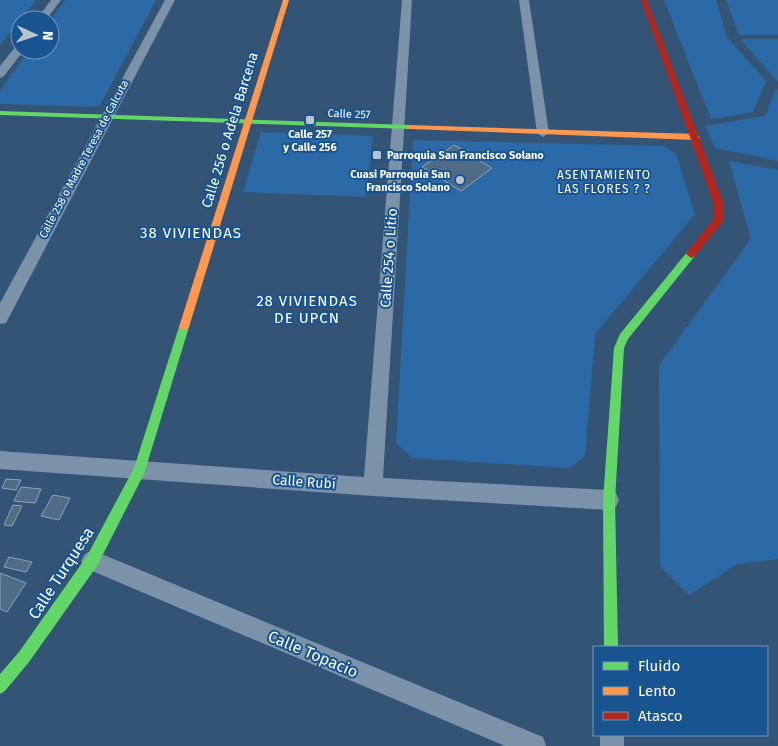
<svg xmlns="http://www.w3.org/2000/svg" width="778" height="746" viewBox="0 0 778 746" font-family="'Fira Sans',sans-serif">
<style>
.green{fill:#2c6aa7}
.building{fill:#506b85;stroke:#90a3b6}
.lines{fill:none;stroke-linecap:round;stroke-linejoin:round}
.street{fill:#7b92a8;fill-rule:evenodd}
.fast{fill:#63d668;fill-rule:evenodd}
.slow{fill:#ff974d;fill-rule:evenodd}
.jam{fill:#b3261e;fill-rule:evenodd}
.poi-dot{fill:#b8c3cf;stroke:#185490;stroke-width:2}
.labels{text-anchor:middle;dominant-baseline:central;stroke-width:4;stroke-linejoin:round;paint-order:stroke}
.far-street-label{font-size:11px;fill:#fff;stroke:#185490}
.far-poi-label{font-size:11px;font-weight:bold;fill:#fff;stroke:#185490}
.far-neighbourhood-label{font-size:12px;letter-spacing:1px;fill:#fff;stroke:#185490}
.street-label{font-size:14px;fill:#fff;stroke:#185490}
.neighbourhood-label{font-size:15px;letter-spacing:1px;fill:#fff;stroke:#185490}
.near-street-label{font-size:16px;fill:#fff;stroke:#185490}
</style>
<rect width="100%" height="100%" fill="#335475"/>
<path class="green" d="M0 0H36L0 45Z
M65 0H156L99 107 0 104V91L29 50H50V21Z
M664 0H716L727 37 766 81 753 112 711 119Z
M726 0H778V35H739Z
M741 39H778V82L741 40Z
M776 89 778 90V161L715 148 705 126 765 116Z
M261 132 373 136 366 197 243 192Z
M413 140 664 146 676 154 695 214 595 334 585 456 570 468 412 458 396 443Z
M729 161 778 170V559L737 564 689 595 660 566 659 365 751 239Z"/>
<path class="building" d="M454 145 492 168 461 191 422 167Z
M6 479 21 480 16 490 2 488Z
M21 487 41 489 35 503 14 501Z
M53 495 70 498 59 520 41 516Z
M13 505 22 506 12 526 4 525Z
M9 557 32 562 26 572 4 567Z
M0 573 26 583 7 612 0 609Z"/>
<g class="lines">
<path class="street" d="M51 0H61L46 20H36Z
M165 0H175L6 323 0 324V303Z
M402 0H412L383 478 609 490 616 493 619 500 616 507 609 510 373 496 0 469V451L364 477Z
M519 0H529L549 133 543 137 537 133Z
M20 45V50H24L4 76 0 78V66L16 46Z
M92 550 543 737 546 746H505L85 568 81 561 85 554Z
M600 735H624V746H600Z"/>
<path class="fast" d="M0 111 410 125 414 127 410 129 0 115Z
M691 250 696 254 694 257 628 339 624 348 615 500 618 647H604L603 500 614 348 620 334 688 251Z
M184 323 189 327 144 474 97 566 29 662 5 691 0 694V674L19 652 87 556 134 468 179 327Z"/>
<path class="slow" d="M283 0H289L189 327 184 331 179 327Z
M407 125 696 134 700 137 696 140 410 129H407Z"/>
<path class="jam" d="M641 0H647L724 204V220L694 257 691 258 686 254 688 251 714 219V204Z"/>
</g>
<g class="poi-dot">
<rect x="305" y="115" width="10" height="10" rx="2.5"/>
<rect x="372" y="150" width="10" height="10" rx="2.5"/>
<circle cx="460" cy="180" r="5"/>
</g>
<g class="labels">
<g class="far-street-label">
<text transform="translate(349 114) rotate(2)">Calle 257</text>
<text transform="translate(84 159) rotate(-62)">Calle 258 o Madre Teresa de Calcuta</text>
</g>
<g class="far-poi-label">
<text x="310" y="134">Calle 257<tspan x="310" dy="13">y Calle 256</tspan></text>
<text x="387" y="155" text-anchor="start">Parroquia San Francisco Solano</text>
<text x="450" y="174" text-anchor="end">Cuasi Parroquia San<tspan x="450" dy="13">Francisco Solano</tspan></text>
</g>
<g class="far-neighbourhood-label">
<text x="604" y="175">ASENTAMIENTO<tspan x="604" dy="14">LAS FLORES ? ?</tspan></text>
</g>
<g class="street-label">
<text transform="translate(230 130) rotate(-73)">Calle 256 o Adela Barcena</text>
<text transform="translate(389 258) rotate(-86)">Calle 254 o Litio</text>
<text transform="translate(304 482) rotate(4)">Calle Rubí</text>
</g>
<g class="neighbourhood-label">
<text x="191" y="233">38 VIVIENDAS</text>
<text x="307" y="301">28 VIVIENDAS<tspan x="307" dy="17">DE UPCN</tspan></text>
</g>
<g class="near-street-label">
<text transform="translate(61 573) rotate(-57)">Calle Turquesa</text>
<text transform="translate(313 654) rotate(23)">Calle Topacio</text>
</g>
</g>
<rect x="593" y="646" width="175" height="90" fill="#185490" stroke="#7498bc"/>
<rect x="603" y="662" width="25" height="8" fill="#63d668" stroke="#7498bc"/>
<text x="638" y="671" font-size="15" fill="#ffffff">Fluido</text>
<rect x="603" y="687" width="25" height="8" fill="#ff974d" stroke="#7498bc"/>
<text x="638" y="696" font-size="15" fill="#ffffff">Lento</text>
<rect x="603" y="712" width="25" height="8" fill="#b3261e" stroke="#7498bc"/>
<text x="638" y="721" font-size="15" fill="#ffffff">Atasco</text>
<g transform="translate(35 35) rotate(93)"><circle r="24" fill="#185490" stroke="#7498bc"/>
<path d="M0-4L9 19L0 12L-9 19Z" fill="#b8c3cf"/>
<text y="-8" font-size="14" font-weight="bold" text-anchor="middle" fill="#ffffff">N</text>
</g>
</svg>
